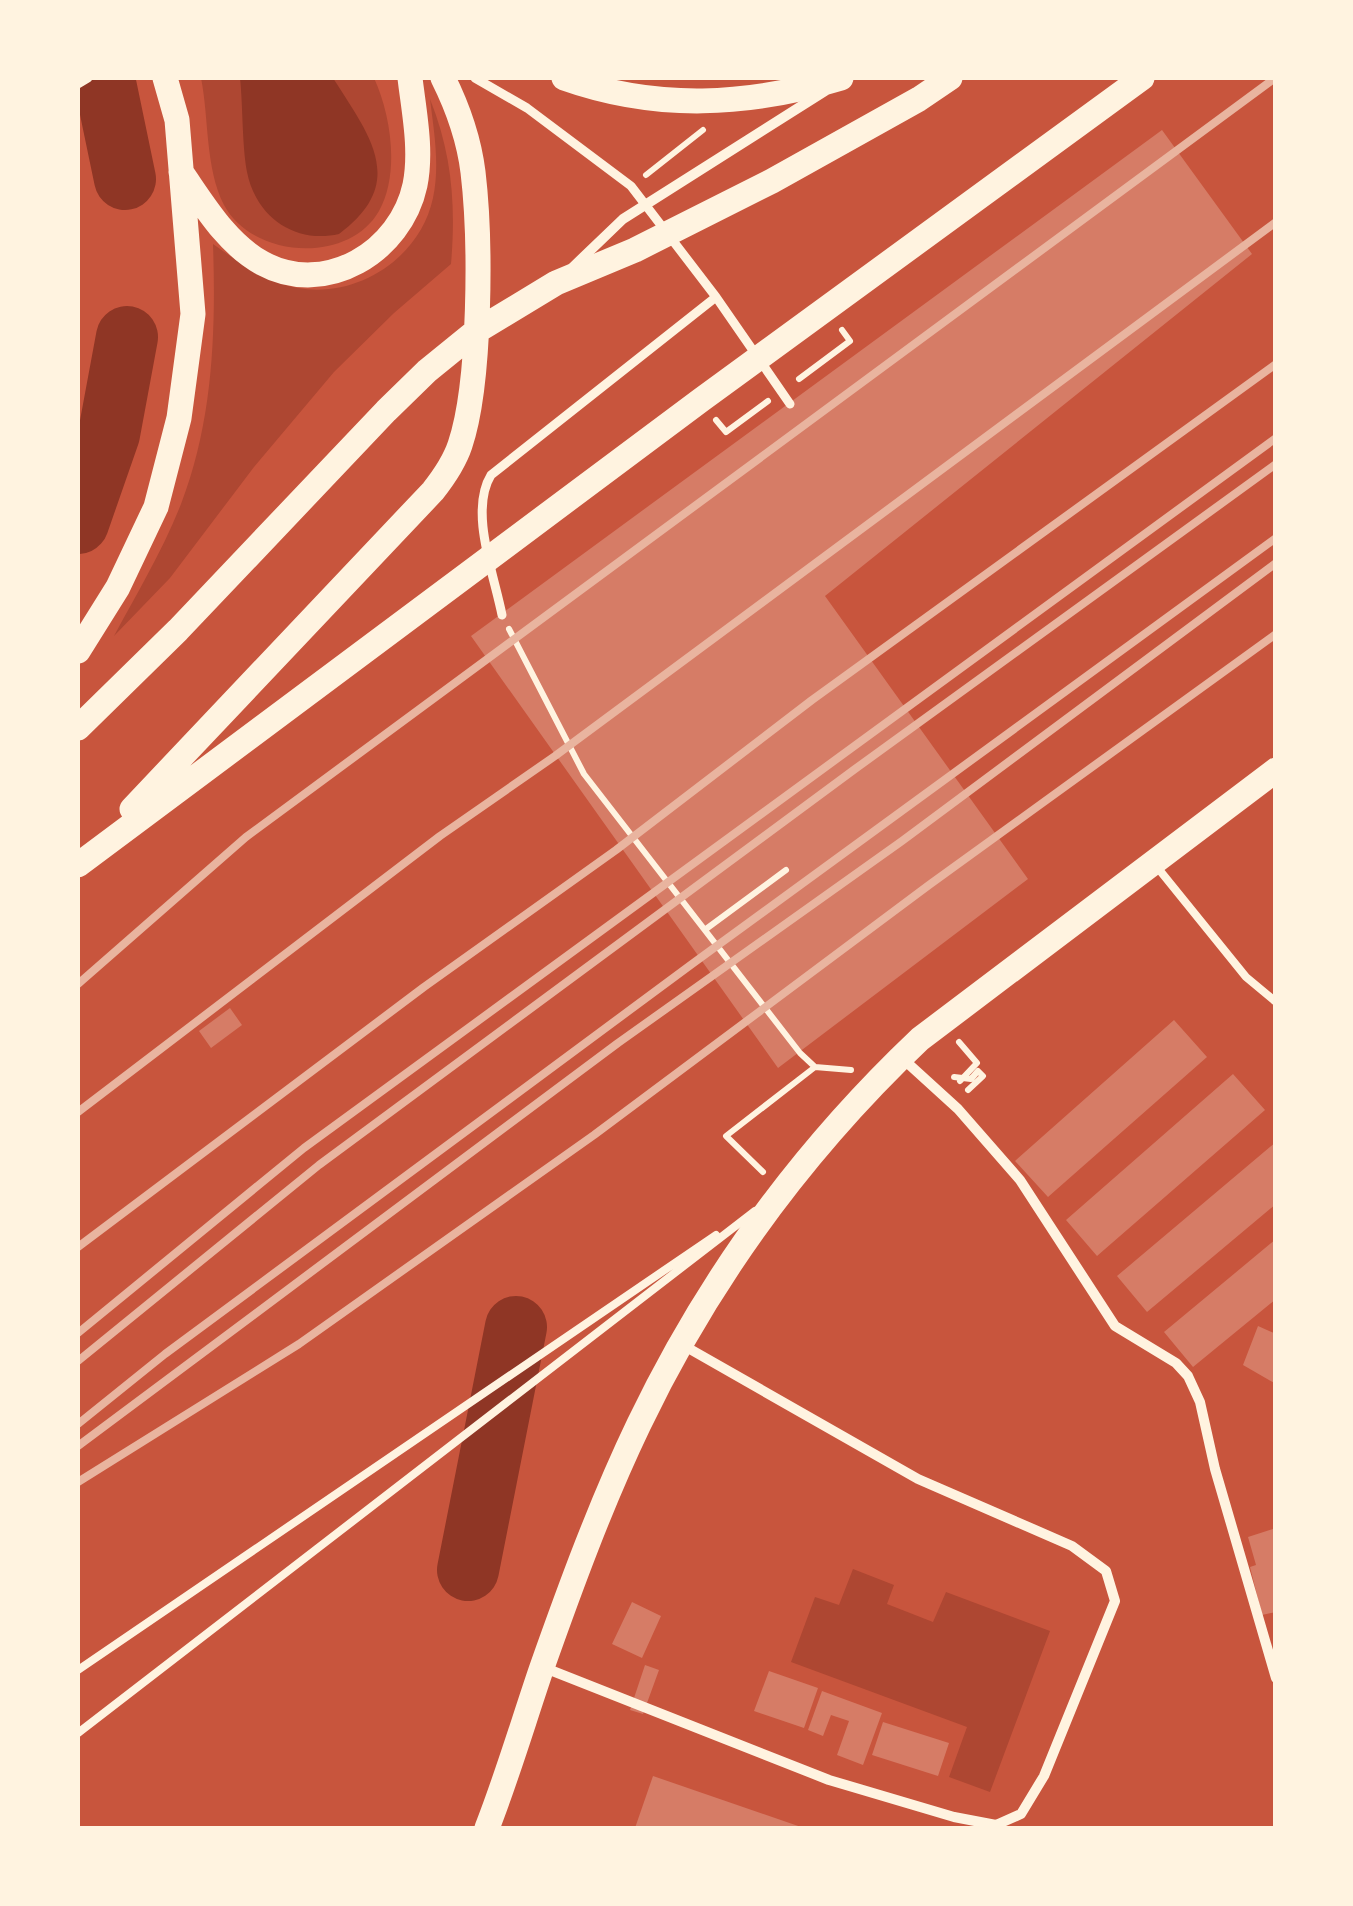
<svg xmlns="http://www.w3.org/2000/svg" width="1353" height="1906" viewBox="0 0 1353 1906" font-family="'Noto Sans',sans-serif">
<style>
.green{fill:#ae4732}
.water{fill:#8f3625}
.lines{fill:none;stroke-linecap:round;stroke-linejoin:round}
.river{stroke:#8f3625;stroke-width:62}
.building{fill:#d67c66}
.path{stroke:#fff3e0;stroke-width:6}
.service{stroke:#fff3e0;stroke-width:8}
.pedestrian{stroke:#fff3e0;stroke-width:9}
.minor{stroke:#fff3e0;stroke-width:10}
.primary{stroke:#fff3e0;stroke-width:25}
.rail{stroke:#e9b49f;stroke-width:8}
</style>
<rect width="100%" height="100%" fill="#c8553d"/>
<path class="green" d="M201 78H374C391 115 400 173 379 211 348 265 252 258 224 205 205 168 209 117 201 78Z
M430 99C452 154 456 205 451 264L394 313 334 372 254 467 170 578 114 636C137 593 163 550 181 504 213 421 216 332 213 244 234 259 255 274 279 283 344 307 419 264 433 198 440 165 434 132 430 99Z
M853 1569 894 1585 887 1604 933 1622 946 1592 1050 1631 990 1792 949 1777 967 1727 791 1662 815 1597 839 1605Z"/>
<path class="water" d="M240 78H333C369 135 409 182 339 234 295 244 256 217 247 172 242 145 243 106 240 78Z"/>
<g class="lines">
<path class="river" d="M104 78 125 179
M78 523 109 434 127 337
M468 1570 516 1327"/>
</g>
<path class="building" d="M1162 130 1252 254 825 596 1028 879 778 1068 471 636Z
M230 1008 242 1025 211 1048 199 1031Z
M1174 1020 1207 1057 1048 1197 1015 1161Z
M1233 1074 1265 1110 1097 1256 1066 1220Z
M1276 1142V1204L1147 1312 1117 1276Z
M1276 1239V1299L1193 1367 1164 1332Z
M1258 1326 1276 1334V1384L1243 1365Z
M1276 1528V1612L1262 1615 1250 1567 1256 1565 1248 1537Z
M632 1602 661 1616 642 1658 612 1644Z
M645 1665 659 1670 643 1714 630 1710Z
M769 1671 818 1688 804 1728 754 1711Z
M822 1691 882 1713 863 1765 837 1755 849 1721 831 1715 823 1736 808 1730Z
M883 1722 949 1743 938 1776 872 1755Z
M653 1776 804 1828H635Z"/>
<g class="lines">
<path class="path" d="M646 175 703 130
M799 379 850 341 842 330
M716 420 726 432 768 401
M509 629 584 774 800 1053 815 1067 851 1070
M706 929 786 870
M959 1042 977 1063 960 1081
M954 1077 971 1079 978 1071 983 1076 968 1090
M763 1172 726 1136 815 1067"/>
<path class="service" d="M1157 867 1246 977 1276 1002
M78 1670 716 1235
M78 1733 755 1211"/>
<path class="pedestrian" d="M475 78 527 108 631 186 716 297 790 404
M78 84 88 78
M502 615C494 574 469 511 491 475L716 297"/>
<path class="minor" d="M573 267 623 219 825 91
M902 1058 958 1109 1020 1180 1115 1326 1176 1363 1188 1376 1200 1402 1215 1469 1276 1678
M545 1668 829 1780 954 1817 996 1825 1021 1814 1044 1776 1115 1601 1106 1571 1072 1546 918 1479 681 1344"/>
<path class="primary" d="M564 78C657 111 748 106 841 78
M181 172C204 205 226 243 262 263 326 298 401 251 415 185 422 150 414 112 410 78
M78 651 118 587 156 507 179 418 193 314 177 120 165 78
M78 728 178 630 386 411 427 371 475 332 556 283 635 250 772 181 919 99 950 78
M132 809 433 491C444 477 454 463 460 445 481 383 481 239 473 172 469 140 457 106 443 78
M78 865 701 400 1142 78
M487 1828C507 1777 523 1723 541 1670 570 1588 601 1503 639 1424 708 1280 804 1149 920 1039L1276 770"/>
<path class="rail" d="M78 984 246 837 1275 78
M78 1112 440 836 555 756 1276 222
M78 1247 424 987 616 850 812 700 1276 364
M78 1333 304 1148 1276 438
M78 1361 319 1165 855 769 1276 464
M78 1424 165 1354 692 964 1276 538
M78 1446 618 1043 902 841 1276 563
M78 1482 299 1344 594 1135 929 885 1276 634"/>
</g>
<rect width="1353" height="1906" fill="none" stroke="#fff3e0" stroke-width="160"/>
</svg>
